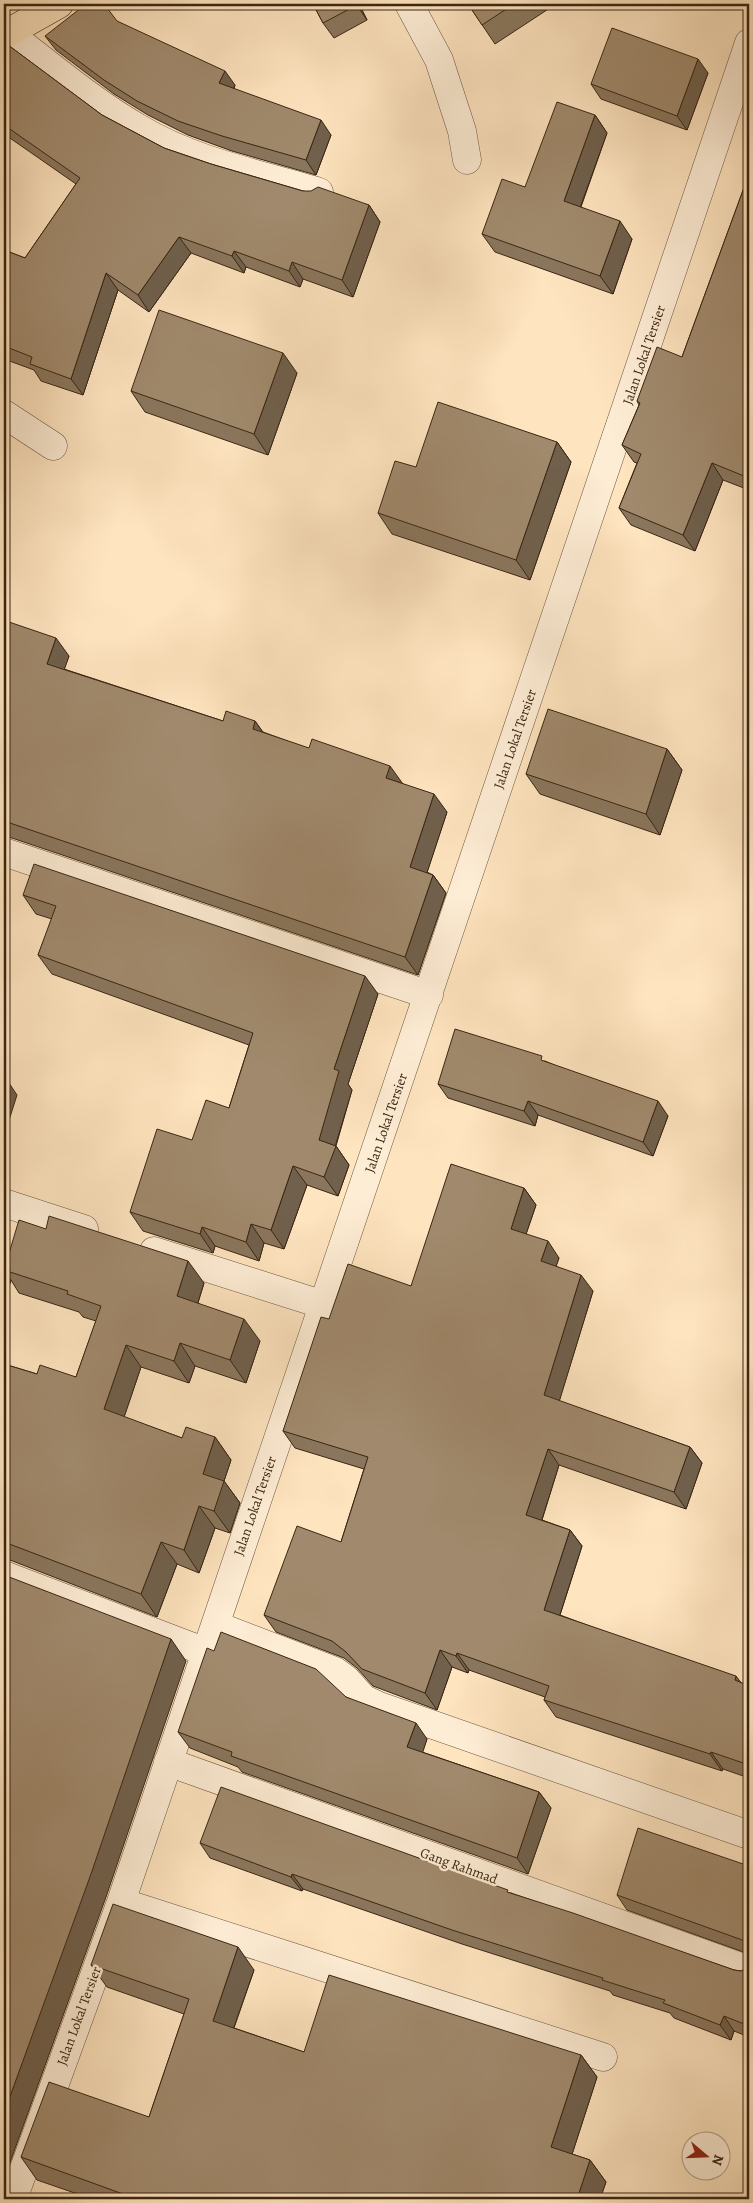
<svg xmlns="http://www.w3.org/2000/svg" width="753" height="2203" viewBox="0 0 753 2203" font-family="Alegreya,serif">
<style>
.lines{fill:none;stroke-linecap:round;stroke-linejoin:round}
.minor-casing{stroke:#6b563e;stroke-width:29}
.primary-casing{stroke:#3a2613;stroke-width:29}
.minor{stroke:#feedd5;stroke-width:28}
.primary{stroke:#fee4bf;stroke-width:28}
.wall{fill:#8a765d;stroke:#3a2613}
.shaded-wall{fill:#70604c;stroke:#3a2613}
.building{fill:#a0896c;stroke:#3a2613}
.labels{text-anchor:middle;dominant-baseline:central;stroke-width:5;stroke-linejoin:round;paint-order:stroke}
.street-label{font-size:14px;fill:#3a2613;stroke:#feedd5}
</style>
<rect width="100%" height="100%" fill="#fee4bf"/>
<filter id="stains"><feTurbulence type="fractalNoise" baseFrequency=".004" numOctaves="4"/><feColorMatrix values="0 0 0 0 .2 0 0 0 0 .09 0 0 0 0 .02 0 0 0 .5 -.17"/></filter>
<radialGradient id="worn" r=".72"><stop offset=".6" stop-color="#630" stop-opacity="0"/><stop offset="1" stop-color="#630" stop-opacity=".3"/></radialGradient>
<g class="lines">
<g class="minor-casing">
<path id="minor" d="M409 4 439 60 462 131 467 160
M8 33C51 66 93 102 140 129 193 161 260 174 319 192
M4 414 53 446
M4 852 429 995
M4 1203 84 1229
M154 1251 324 1305
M4 1575 206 1652
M215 1625 335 1671 346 1679 364 1699 379 1706 749 1835
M168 1762 749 1970
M121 1902 603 2057
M13 2199 121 1902 206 1652 749 43"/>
</g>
<g class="primary-casing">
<path id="primary" d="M4 35 59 4"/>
</g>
<use href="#minor" class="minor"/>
<use href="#primary" class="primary"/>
</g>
<path class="wall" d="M313 4H359L367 20 334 38 323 23Z
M468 4H556L495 44Z
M45 36 235 85 234 89 331 135 316 175 232 151 188 135 148 115 114 94 56 50Z
M4 42 102 115 164 148 211 164 303 191 369 205 380 222 353 297 303 279 300 287 246 267 244 273 191 253 149 312 118 290 83 395 41 381 34 370 4 359V250L25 258 76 184 7 136 4 139Z
M708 73 687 130 601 99 591 84Z
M595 115 607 133 581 207 632 239 613 294 495 252 482 234 525 187Z
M749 174V490L723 480 695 551 631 525 619 508 637 463 634 462 622 445 639 405 637 401 682 357Z
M297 373 268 455 145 412 131 391Z
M557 442 571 462 530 580 392 534 378 513 416 467Z
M4 636 69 656 64 669 223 721H255L263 732 403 784 447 812 427 872 433 875 446 893 418 975 9 837H4Z
M667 749 682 770 660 835 540 794 526 774Z
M23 895 378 994 348 1084 352 1090 336 1146 349 1165 338 1196 307 1185 284 1249 264 1243 259 1261 215 1246 213 1253 143 1231 130 1212 192 1140 229 1108 249 1045 52 974 38 955 52 919 36 914Z
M545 1061 668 1116 653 1156 538 1115 535 1126 448 1098 438 1084Z
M524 1188 536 1205 526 1234 559 1258 556 1266 593 1291 559 1401 690 1447 702 1463 686 1509 559 1465 542 1520 570 1530 582 1546 560 1615 749 1686V1778L723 1769 722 1771 556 1717 544 1700 545 1697 469 1670 468 1673 452 1667 437 1710 373 1686 357 1668 344 1658 276 1632 264 1615 341 1542 364 1469 295 1448 283 1431 329 1319 411 1286Z
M4 1251 8 1257 204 1283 198 1303 260 1341 246 1383 195 1366 189 1383 141 1367 124 1417 182 1438 215 1437 231 1460 224 1481 240 1503 230 1533 215 1528 199 1573 177 1564 157 1617 10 1560H4V1364L37 1374 76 1377 96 1321 83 1317 79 1312 19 1293 11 1280 4 1302Z
M346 1697 427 1739 422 1752 539 1792 551 1808 528 1874 242 1772 238 1767 190 1748 178 1732Z
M200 1843 511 1893 734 1970 741 1971 749 1967V2037L734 2031 731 2040 674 2018 670 2013 613 1995 610 1991 462 1944 303 1889 302 1891 210 1858Z
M749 1866V1954L627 1910 617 1895Z
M91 1965 254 1970 234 2028 304 2052 581 2055 597 2077 572 2154 590 2160 606 2182 600 2199H92L37 2180 21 2157 149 2117 184 2014 107 1987Z"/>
<path class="shaded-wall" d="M356 4H359L367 20Z
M698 59 708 73 687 130 677 116Z
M225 71 235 85 230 98 219 83Z
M595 115 607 133 576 219 564 201Z
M321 120 331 135 316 175 306 160Z
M369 205 380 222 353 297 342 280Z
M620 221 632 239 613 294 600 276Z
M179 237 191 253 149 312 138 295Z
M234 251 246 267 244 273 232 256Z
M292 262 303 279 300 287 289 271Z
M106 273 118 290 83 395 71 379Z
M283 353 297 373 268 455 254 434Z
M557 442 571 462 530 580 516 560Z
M712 463 723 480 695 551 683 535Z
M56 638 69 656 60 682 47 664Z
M255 721 268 740 253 729Z
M667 749 682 770 660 835 646 814Z
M390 766 403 784 386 778Z
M434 794 447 812 423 885 410 867Z
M433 875 446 893 418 975 405 957Z
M365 976 378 994 348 1084 352 1090 335 1147 336 1146 349 1165 338 1196 324 1177 319 1140 334 1069Z
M7 1080 17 1095 4 1136V1089Z
M528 1101 538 1115 535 1126 524 1111Z
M658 1101 668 1116 653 1156 643 1142Z
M293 1166 307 1185 284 1249 271 1230Z
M524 1188 536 1205 522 1246 511 1229Z
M251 1224 264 1243 259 1261 246 1242Z
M202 1227 215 1246 213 1253 200 1234Z
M548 1241 559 1258 552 1278 541 1261Z
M4 1251 15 1267 4 1270Z
M188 1261 204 1283 193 1318 177 1296Z
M4 1271 11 1280 4 1302Z
M581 1275 593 1291 556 1412 544 1395Z
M244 1319 260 1341 246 1383 230 1360Z
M180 1343 195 1366 189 1383 174 1361Z
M126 1345 141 1367 119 1432 104 1409Z
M215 1437 231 1460 224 1481 240 1503 230 1533 214 1511 203 1474Z
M690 1447 702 1463 686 1509 674 1492Z
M548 1449 559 1465 538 1532 526 1515Z
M199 1506 215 1528 199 1573 184 1550Z
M570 1530 582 1546 556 1627 544 1610Z
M161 1542 177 1564 157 1617 141 1594Z
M171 1639 186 1661 106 1897 4 2179V2113Z
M440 1650 452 1667 437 1710 425 1693Z
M457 1653 469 1670 468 1673 456 1656Z
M736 1676 748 1692 735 1680Z
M416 1723 427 1739 419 1764 407 1747Z
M711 1752 723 1769 722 1771 710 1754Z
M539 1792 551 1808 528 1874 517 1858Z
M292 1874 303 1889 302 1891 291 1877Z
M238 1947 254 1970 228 2044 213 2021Z
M724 2016 734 2031 731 2040 720 2025Z
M581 2055 597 2077 567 2170 551 2147Z
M590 2160 606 2182 600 2199H577Z"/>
<path class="building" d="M86 4H104L117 21 225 71 219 83 321 120 306 160 222 136 178 121 137 101 104 80 45 36Z
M313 4H356L357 5 323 23Z
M468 4H514L482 25Z
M612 28 698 59 677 116 591 84Z
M4 42 102 115 164 148 211 164 303 191H311L318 187 369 205 342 280 292 262 289 271 234 251 232 256 179 237 138 295 106 273 71 379 30 364 32 357 4 346V250L25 258 80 178 4 125Z
M557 102 595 115 564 201 620 221 600 276 482 234 502 179 525 187Z
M749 174V478L712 463 683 535 619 508 641 454 622 445 640 403 637 401 657 347 682 357Z
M159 310 283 353 254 434 131 391Z
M438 402 557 442 516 560 378 513 395 461 416 467Z
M9 622 56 638 47 664 223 721 226 711 255 721 253 729 309 748 312 739 390 766 386 778 434 794 410 867 433 875 405 957 4 821V636Z
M548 709 667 749 646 814 526 774Z
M34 864 365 976 334 1069 339 1071 319 1140 336 1146 324 1177 293 1166 271 1230 251 1224 246 1242 202 1227 200 1234 130 1212 157 1129 192 1140 206 1100 229 1108 253 1033 38 955 56 906 23 895Z
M455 1029 542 1056 541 1060 658 1101 643 1142 528 1101 524 1111 438 1084Z
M4 1079 7 1080 4 1089Z
M451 1164 524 1188 511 1229 548 1241 541 1261 581 1275 544 1395 690 1447 674 1492 548 1449 526 1515 570 1530 544 1610 736 1676 735 1680 749 1686V1765L711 1752 710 1754 544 1700 549 1686 457 1653 456 1656 440 1650 425 1693 362 1669 346 1652 332 1641 264 1615 297 1526 341 1542 368 1457 283 1431 321 1317 329 1319 348 1264 411 1286Z
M49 1216 188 1261 177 1296 244 1319 230 1360 180 1343 174 1361 126 1345 104 1409 182 1438 186 1427 215 1437 203 1474 224 1481 214 1511 199 1506 184 1550 161 1542 141 1594 4 1542V1364L37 1374 40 1365 76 1377 101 1306 67 1294 68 1291 4 1270 19 1220 46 1229Z
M4 1575 171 1639 91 1874 4 2113Z
M221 1632 316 1669 346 1697 416 1723 407 1747 539 1792 517 1858 231 1756 232 1752 178 1732 207 1648 214 1651Z
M221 1787 508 1890 507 1892 573 1913 734 1970 741 1971 749 1967V2026L724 2016 720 2025 663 2003 665 2000 602 1980 603 1978 452 1930 292 1874 291 1877 200 1843Z
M638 1828 749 1866V1944L745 1941 617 1895Z
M113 1904 238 1947 213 2021 304 2052 329 1975 581 2055 551 2147 590 2160 577 2199H121L123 2194 21 2157 49 2082 149 2117 189 1999 91 1965Z"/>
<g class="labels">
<g class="street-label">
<text transform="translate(644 355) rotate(-71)">Jalan Lokal Tersier</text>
<text transform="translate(515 739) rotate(-71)">Jalan Lokal Tersier</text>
<text transform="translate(386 1123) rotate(-71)">Jalan Lokal Tersier</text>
<text transform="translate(255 1506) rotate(-71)">Jalan Lokal Tersier</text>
<text transform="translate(459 1866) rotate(20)">Gang Rahmad</text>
<text transform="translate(79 2016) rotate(-70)">Jalan Lokal Tersier</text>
</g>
</g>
<rect width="753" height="2203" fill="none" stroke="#fee4bf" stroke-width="20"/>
<rect x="5" y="5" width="743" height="2193" fill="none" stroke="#3a2613" stroke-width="2.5"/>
<rect x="10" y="10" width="733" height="2183" fill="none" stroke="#3a2613"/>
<g transform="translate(706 2156) rotate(109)"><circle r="24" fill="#feedd5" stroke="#b09d87"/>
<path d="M0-4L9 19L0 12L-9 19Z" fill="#8f2418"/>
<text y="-8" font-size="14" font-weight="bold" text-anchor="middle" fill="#3a2613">N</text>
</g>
<rect width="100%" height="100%" filter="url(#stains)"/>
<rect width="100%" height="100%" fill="url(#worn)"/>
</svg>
